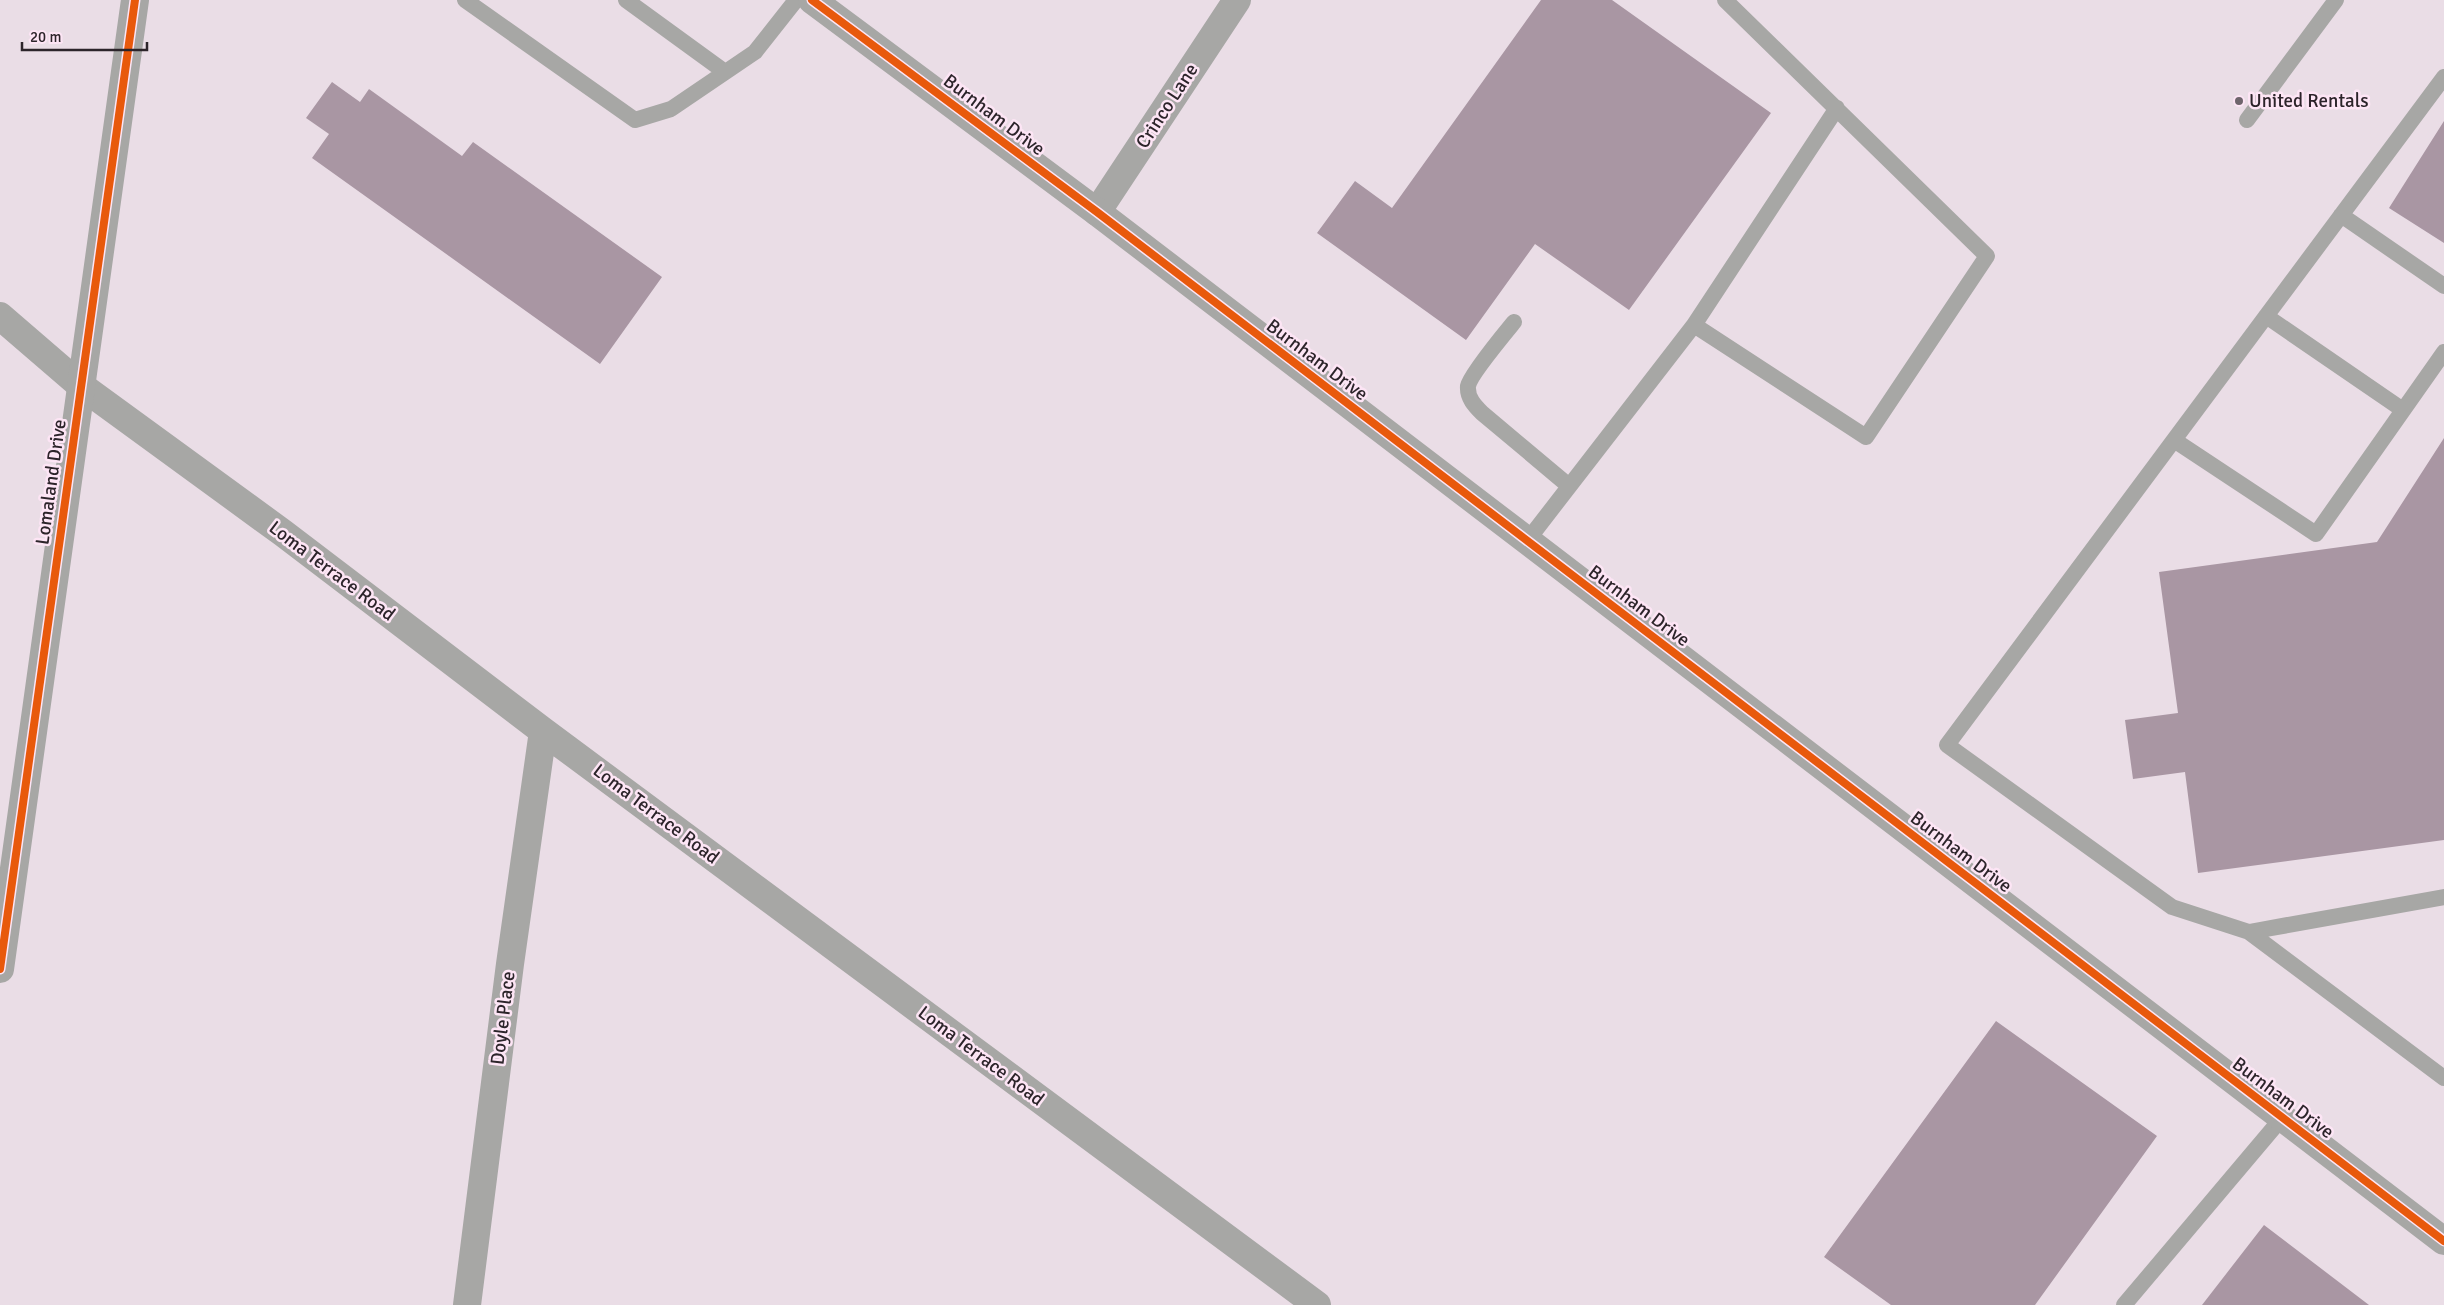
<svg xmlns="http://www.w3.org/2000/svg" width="2444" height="1305" viewBox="0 0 2444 1305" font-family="Signika,sans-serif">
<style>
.building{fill:#a996a3}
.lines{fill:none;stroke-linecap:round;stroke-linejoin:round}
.lane{stroke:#a7a7a5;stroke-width:16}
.street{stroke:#a7a7a5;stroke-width:28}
.secondary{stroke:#a7a7a5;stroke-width:28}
.cycleway-casing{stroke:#fde5f5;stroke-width:11}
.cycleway{stroke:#e8590c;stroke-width:8}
.poi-dot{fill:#6e656c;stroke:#fde5f5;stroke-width:2}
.labels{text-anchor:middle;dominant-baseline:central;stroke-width:5;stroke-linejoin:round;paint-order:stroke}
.poi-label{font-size:19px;fill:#2c242a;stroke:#fde5f5;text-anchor:start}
.street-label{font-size:19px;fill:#2c242a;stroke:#fde5f5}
</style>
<rect width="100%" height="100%" fill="#eadde6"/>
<path class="building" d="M1541 0H1612L1771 113 1629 310 1535 244 1466 340 1317 233 1355 181 1392 208Z
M332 82 360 102 369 89 462 156 473 142 662 277 600 364 312 158 329 134 306 118Z
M2444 121V243L2389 208Z
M2444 438V840L2198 873 2185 772 2133 779 2125 720 2178 713 2159 572 2377 542Z
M1996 1021 2157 1136 2035 1305H1891L1824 1257Z
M2264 1225 2369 1305H2202Z"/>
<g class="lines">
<path class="lane" d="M465 0 635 120 671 109 755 52 796 0
M626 0 725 72
M1725 0 1987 256 1866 437 1694 325 1837 108
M2247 120 2336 0
M2341 215 2444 286
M2266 316 2403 410
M1514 322C1505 333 1470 375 1468 386 1467 398 1475 406 1482 413L1569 486
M2174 440 2316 534 2444 352
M1527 541 1694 325
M2444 897 2249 932 2444 1078
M2249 932 2172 907 1947 745 2444 77
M2124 1305 2282 1118"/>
<path class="street" d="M1097 212 1237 0
M0 316 80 385 283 533 543 731 1317 1305
M467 1305 510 964 543 731"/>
<path class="secondary" d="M812 0 1097 212 2444 1241
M0 969 135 0"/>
<g class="cycleway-casing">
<path id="cycleway" d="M812 0 1097 212 2444 1241
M0 969 135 0"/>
</g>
<use href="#cycleway" class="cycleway"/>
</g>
<circle class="poi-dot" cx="2239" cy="101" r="5"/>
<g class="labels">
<g class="poi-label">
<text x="2249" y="101">United Rentals</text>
</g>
<g class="street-label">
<text transform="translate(1167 106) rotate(-57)">Crinco Lane</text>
<text transform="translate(994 115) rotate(37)">Burnham Drive</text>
<text transform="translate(1317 360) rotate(37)">Burnham Drive</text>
<text transform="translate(51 482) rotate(-82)">Lomaland Drive</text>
<text transform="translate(332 571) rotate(37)">Loma Terrace Road</text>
<text transform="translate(1639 606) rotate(37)">Burnham Drive</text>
<text transform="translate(656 814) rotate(37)">Loma Terrace Road</text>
<text transform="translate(1961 852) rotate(37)">Burnham Drive</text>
<text transform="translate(503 1018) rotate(-83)">Doyle Place</text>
<text transform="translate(981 1056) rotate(37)">Loma Terrace Road</text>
<text transform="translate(2283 1098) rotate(37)">Burnham Drive</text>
</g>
</g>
<path d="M22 42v8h125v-8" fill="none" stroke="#2c242a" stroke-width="2.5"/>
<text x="30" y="42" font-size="15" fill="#2c242a" stroke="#fde5f5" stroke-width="4" paint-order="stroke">20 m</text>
</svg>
